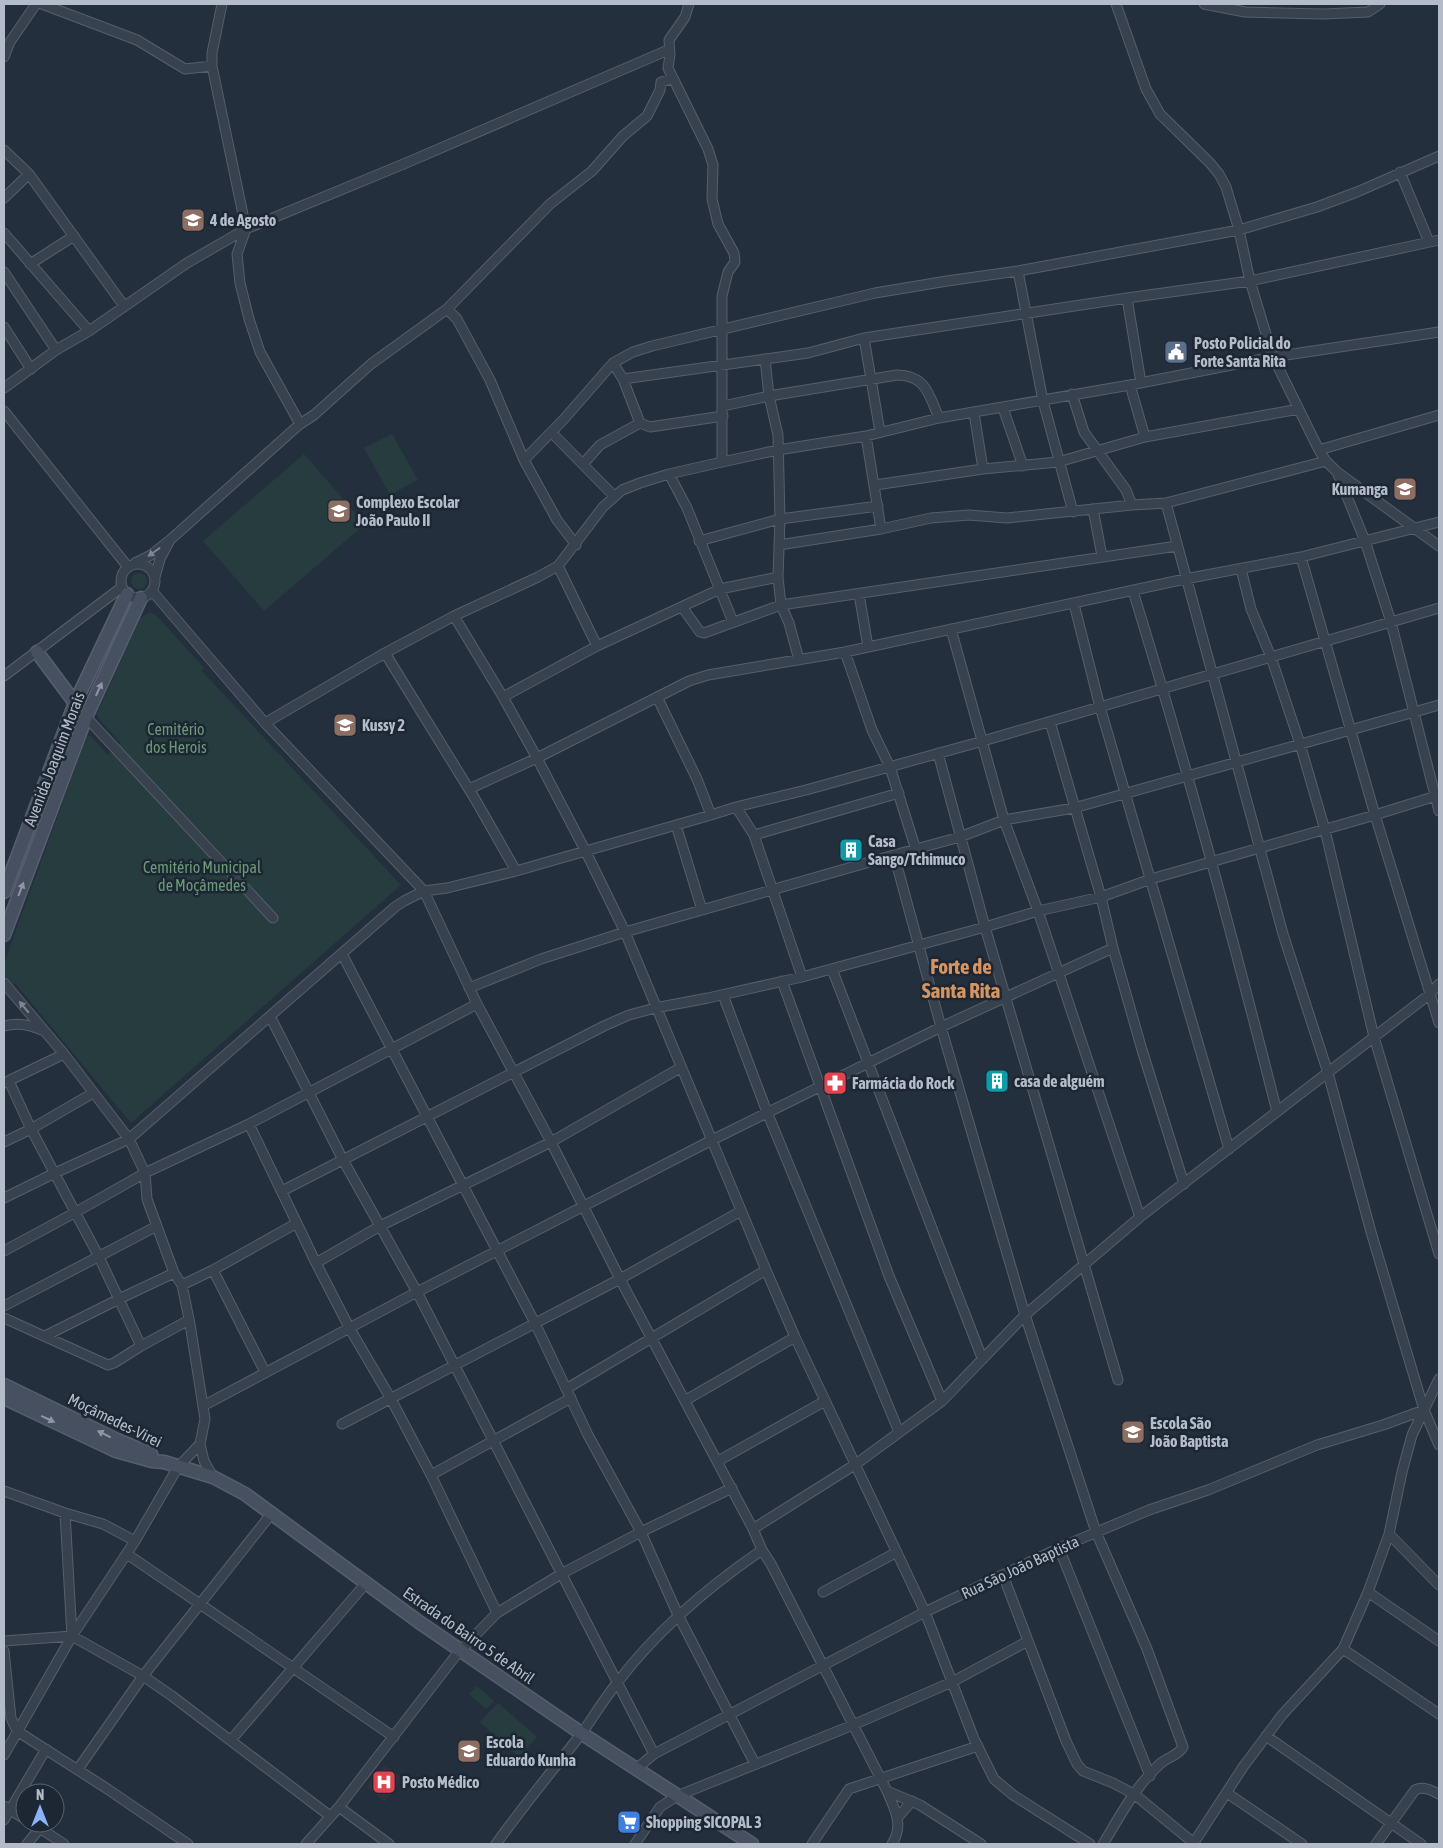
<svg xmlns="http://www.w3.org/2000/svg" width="1443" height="1848" viewBox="0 0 1443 1848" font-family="'Asap Condensed',sans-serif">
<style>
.medical{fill:#32303f}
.green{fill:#263c3f}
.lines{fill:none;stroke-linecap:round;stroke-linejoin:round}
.street-casing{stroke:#565f6c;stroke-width:11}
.secondary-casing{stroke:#565f6c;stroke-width:15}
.street{stroke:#38414e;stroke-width:9}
.secondary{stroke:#465061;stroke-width:12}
.oneway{fill:#7c8592}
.oneway2{fill:#8e96a5}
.labels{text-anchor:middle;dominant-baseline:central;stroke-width:5;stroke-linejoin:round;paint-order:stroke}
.poi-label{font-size:16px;font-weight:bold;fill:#b4bcc9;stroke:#1d2633;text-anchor:start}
.park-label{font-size:16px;fill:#6b9a76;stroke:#1d2633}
.street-label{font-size:16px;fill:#b4bcc9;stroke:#1d2633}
.district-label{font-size:21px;font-weight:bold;fill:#d59563;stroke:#1d2633}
</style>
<rect width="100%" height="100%" fill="#242f3e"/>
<path class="medical" d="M384 1765 402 1778 385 1802 366 1787Z"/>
<path class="green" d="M392 434 418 480 390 495 364 448Z
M304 454 365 524 264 611 203 541Z
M131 581a8 8 0 1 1 16 0a8 8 0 1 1-16 0Z
M149 613 155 614 204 668 202 671 401 885 131 1123 15 983 13 986 5 976 4 963 87 736H91L108 755 121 743 99 719 97 714 140 618Z
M477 1686 494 1701 486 1709 469 1694Z
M498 1703 537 1737 519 1757 480 1722Z"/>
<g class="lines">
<g class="street-casing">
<path id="street" d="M42 4 137 40 185 69 212 66
M222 4 212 53V66L246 229 237 254 240 283 249 319 260 352 300 424
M689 4 685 17 669 40 670 55 668 68 708 149 713 165 712 199 718 224 734 253 735 262 728 272 722 296V462
M1116 4 1146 89 1160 114 1210 163 1219 174 1226 187 1239 230 1250 281 1273 357 1319 450 1326 461 1337 472 1439 546
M1204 4 1245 12 1323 14 1368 12 1380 4
M4 57 10 42 36 4
M4 150 29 174 124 306
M1400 172 1429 242
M4 198 29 174
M4 233 89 331
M30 264 74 236
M1018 271 1043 401 1073 512
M4 272 56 350
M1127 298 1141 383
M447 309 457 319 490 380 524 460 557 520 576 545
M4 327 31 369
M864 338 880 432
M765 359 769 396 778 435 780 519 778 577 781 605 789 623 799 660
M613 363 623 379 808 353 864 338 1127 298 1250 281 1439 240
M623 379 640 423 650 427 723 416
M1130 385 1145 437
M4 388 56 350 89 331 187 263 246 229 406 163 668 50
M1072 394 1084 432 1126 490 1132 505 1166 503 1326 461
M723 406 769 396 897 375C926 375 929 395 939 418
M1003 408 1023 466
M4 411 128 567
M974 413 983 469
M552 433 614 496
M866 436 881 529
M1319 450 1439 415
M524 460 564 419 613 363 633 352 652 346 875 293 947 281 1018 271 1239 230 1317 207 1357 192 1439 156
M583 464 600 445 640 423
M1337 472 1365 541 1391 622 1439 811
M669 474 687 508 733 622
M875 485 983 469 1058 462 1145 437 1299 409
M1166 503 1283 934 1328 1073 1371 1232 1424 1410 1439 1445
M1093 509 1102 556
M170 540 300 424 314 415 371 364 447 309 550 204 592 171 623 136 647 116 660 90 661 82 672 79V76
M699 541 780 519 878 506
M779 545 881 529 931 518 969 515 1007 518 1132 505
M1301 557 1375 815 1439 1023
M135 563 151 555 170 540 160 559 155 577
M121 581a17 17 0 1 1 34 0a17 17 0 1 1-34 0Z
M558 566 597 646
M1241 569 1251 609 1271 657 1300 744 1325 830 1374 1037 1439 1254
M152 591 265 723 424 891 477 1004 551 1142 620 1279 753 1529 762 1550 771 1564 887 1791C895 1810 904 1825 892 1844
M1133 591C1186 763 1233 937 1277 1112
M859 594 868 647
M1074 604 1100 707 1229 1149
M682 607 700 632 704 633 781 605 1177 546
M454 616 503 697 537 758 585 850 625 932 766 1270 795 1337 925 1612 974 1739 994 1779 1013 1795 1090 1844
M951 629 1004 820 1038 911 1140 1217
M845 652 872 730 890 767 916 850
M385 653 475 799 516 871
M4 676 122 587
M503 697 597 646 720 589 778 577
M657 697 697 779 711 815
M86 717 273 918
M1050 722 1101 897 1113 948 1142 1050 1184 1184
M265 723 385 653 454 616 538 577 558 566 603 507 622 490 640 483 669 474 722 462 778 450 866 436 939 418 1130 385 1273 357 1439 332
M938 753 985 927 1118 1380
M469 789 537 758 689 681 708 675 845 652 1185 579 1301 557 1439 522
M736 807 754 835 802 977
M676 825 702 910
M754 835 899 793
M894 855 941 1027 1025 1315 1096 1532 1147 1649 1183 1747C1179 1755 1168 1757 1161 1763 1136 1785 1120 1816 1103 1844
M342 954 535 1323 588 1435 641 1532 678 1615 755 1764
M832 969 982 1358
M782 981 889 1276 942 1401
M4 983 64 1054 129 1139 395 907 404 901 424 891 447 888 516 871 711 815 736 807 806 790 983 741 1439 608
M469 988 541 959 625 932 894 855 960 837 1004 820 1074 808 1439 705
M723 995 767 1112 899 1432
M270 1016 343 1160 417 1292 654 1754
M4 1026C18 1022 29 1025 42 1030
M9 1081 31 1129 99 1257 141 1346
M4 1083 64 1054
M249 1124 316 1263 350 1329 391 1399 431 1475 497 1613 457 1654 339 1807 306 1844
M4 1142 31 1129 93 1093
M282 1191 604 1026 629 1015 655 1008 708 998 802 977 985 927 1038 911 1101 897 1151 879 1375 815 1439 795
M4 1198 55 1173 129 1139 145 1173 147 1199 174 1273 182 1285 190 1324 205 1419 200 1444
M4 1251 76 1212 145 1173 249 1124 477 1004
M316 1263 380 1226 551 1142 680 1068
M213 1270 265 1372
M182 1285 213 1270 297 1223
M4 1306 157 1226
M4 1318 108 1365 114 1363 141 1346 189 1320
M45 1336 119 1299 174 1273
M566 1389 766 1270
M686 1400 795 1337
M203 1406 417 1292 712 1140 941 1027 1113 948
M342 1424 620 1279 741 1211
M718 1461 825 1401
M431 1475 571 1398
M4 1491 65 1513 103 1524 135 1541
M65 1513 72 1636
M753 1529 856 1464 942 1401 1025 1315 1140 1217 1430 994 1439 984
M1389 1534 1439 1585
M1059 1548 1150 1776
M127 1554 394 1737
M1003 1575 1066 1741 1077 1764 1083 1771 1113 1783 1134 1794 1195 1844
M823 1592 897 1552
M1368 1592 1439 1641
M497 1613 561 1574 641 1532 732 1488
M4 1641 72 1636 143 1676 172 1696 330 1816
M1343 1649 1439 1714
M4 1651 11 1718 17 1731 106 1788 188 1844
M1266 1736 1421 1844
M231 1740 367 1582
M4 1755 72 1636 135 1541 178 1467 200 1444 204 1461 213 1477
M78 1769 143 1676 272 1513
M636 1769 654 1754 925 1612 1059 1548 1149 1510 1208 1490 1317 1445 1383 1425 1424 1410
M887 1791 920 1805 981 1844
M1227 1793 1302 1844
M4 1806 25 1819
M339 1807 389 1844
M898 1817 912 1801
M4 1820 46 1749
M32 1823 64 1844
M27 1844 40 1828
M496 1844C523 1806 553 1770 582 1733 594 1716 604 1699 617 1683 657 1630 708 1587 762 1550
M635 1844 660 1807 677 1796 853 1725 952 1682 1028 1641
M812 1844 849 1789 978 1746
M1193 1844 1243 1767 1282 1715 1343 1649 1368 1592 1389 1534 1402 1472 1412 1435 1439 1379
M1376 1844 1415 1790C1423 1786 1431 1790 1439 1794"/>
</g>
<g class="secondary-casing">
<path id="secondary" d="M37 652 75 703
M4 892 75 703 127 594
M4 935 86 717 141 598
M4 1385 117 1440 151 1454
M4 1398 116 1451 152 1461 164 1462 213 1477 245 1494 419 1622 581 1733 752 1844"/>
</g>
<use href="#street" class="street"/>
<use href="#secondary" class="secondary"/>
</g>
<defs><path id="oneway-solid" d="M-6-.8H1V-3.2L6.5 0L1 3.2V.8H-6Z" transform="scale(1.25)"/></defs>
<g class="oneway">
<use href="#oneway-solid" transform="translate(154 552) rotate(145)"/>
<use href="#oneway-solid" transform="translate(24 1007) rotate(-130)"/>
</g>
<g class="oneway2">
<use href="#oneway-solid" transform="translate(99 689) rotate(-65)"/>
<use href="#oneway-solid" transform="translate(21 889) rotate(-69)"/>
<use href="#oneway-solid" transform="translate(48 1419) rotate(25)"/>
<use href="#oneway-solid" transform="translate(104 1434) rotate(-154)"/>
</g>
<defs>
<g id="school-square" transform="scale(1.25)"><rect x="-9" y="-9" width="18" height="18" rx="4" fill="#8d6e63" stroke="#1d2633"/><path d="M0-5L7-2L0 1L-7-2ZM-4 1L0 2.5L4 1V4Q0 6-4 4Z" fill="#fff"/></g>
<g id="civic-square" transform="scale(1.25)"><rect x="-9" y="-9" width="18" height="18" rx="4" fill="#5c6f8a" stroke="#1d2633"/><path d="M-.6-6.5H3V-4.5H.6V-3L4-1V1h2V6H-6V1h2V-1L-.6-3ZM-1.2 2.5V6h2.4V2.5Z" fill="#fff"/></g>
<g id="building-square" transform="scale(1.25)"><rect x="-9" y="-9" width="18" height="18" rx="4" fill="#0f9aa8" stroke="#1d2633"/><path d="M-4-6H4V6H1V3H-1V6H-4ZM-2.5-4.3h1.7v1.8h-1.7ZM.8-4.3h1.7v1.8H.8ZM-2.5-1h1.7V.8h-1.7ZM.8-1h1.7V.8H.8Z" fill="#fff"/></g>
<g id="pharmacy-square" transform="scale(1.25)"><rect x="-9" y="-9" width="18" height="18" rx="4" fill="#e0444e" stroke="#1d2633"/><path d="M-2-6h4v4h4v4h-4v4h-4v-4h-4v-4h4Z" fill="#fff"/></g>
<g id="hospital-square" transform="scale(1.25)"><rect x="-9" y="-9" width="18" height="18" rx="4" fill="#e0444e" stroke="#1d2633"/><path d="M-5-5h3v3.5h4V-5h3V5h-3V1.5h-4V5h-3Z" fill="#fff"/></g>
<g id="supermarket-square" transform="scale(1.25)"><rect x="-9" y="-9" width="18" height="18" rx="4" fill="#3f7fe0" stroke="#1d2633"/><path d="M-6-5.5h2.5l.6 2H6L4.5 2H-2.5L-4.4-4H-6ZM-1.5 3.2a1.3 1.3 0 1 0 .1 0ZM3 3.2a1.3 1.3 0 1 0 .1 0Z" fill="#fff"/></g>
</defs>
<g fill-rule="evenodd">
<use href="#school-square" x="193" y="220"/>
<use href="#civic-square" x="1176" y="352"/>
<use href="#school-square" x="1405" y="489"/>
<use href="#school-square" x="339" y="511"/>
<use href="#school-square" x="345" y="725"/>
<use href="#building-square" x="851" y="850"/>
<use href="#building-square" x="997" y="1081"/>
<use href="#pharmacy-square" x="835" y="1083"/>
<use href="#school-square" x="1133" y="1432"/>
<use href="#school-square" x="469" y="1751"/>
<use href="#hospital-square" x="384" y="1782"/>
<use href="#supermarket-square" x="629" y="1822"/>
</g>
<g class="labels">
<g class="poi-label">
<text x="210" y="220">4 de Agosto</text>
<text x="1194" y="343">Posto Policial do<tspan x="1194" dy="18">Forte Santa Rita</tspan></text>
<text x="1388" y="489" text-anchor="end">Kumanga</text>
<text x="356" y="502">Complexo Escolar<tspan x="356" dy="18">João Paulo II</tspan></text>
<text x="362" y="725">Kussy 2</text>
<text x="868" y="841">Casa<tspan x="868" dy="18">Sango/Tchimuco</tspan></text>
<text x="1014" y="1081">casa de alguém</text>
<text x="852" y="1083">Farmácia do Rock</text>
<text x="1150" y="1423">Escola São<tspan x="1150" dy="18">João Baptista</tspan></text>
<text x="486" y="1742">Escola<tspan x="486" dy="18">Eduardo Kunha</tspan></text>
<text x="402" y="1782">Posto Médico</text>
<text x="646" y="1822">Shopping SICOPAL 3</text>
</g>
<g class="park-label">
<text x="176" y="729">Cemitério<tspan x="176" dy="18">dos Herois</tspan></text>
<text x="202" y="867">Cemitério Municipal<tspan x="202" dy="18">de Moçâmedes</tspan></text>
</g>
<g class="street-label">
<text transform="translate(54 759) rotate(-69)">Avenida Joaquim Morais</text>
<text transform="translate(115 1420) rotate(26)">Moçâmedes-Virei</text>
<text transform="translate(1020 1567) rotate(-25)">Rua São João Baptista</text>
<text transform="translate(469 1635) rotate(35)">Estrada do Bairro 5 de Abril</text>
</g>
<g class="district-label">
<text x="961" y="966">Forte de<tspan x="961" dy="24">Santa Rita</tspan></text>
</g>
</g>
<rect width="1443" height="1848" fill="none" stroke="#b4bcc9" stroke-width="10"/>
<g transform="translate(40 1808)"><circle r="24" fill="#1d2633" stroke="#59626f"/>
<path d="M0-4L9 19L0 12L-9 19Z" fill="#8ab4f8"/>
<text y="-8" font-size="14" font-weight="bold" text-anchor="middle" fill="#b4bcc9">N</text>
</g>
</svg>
